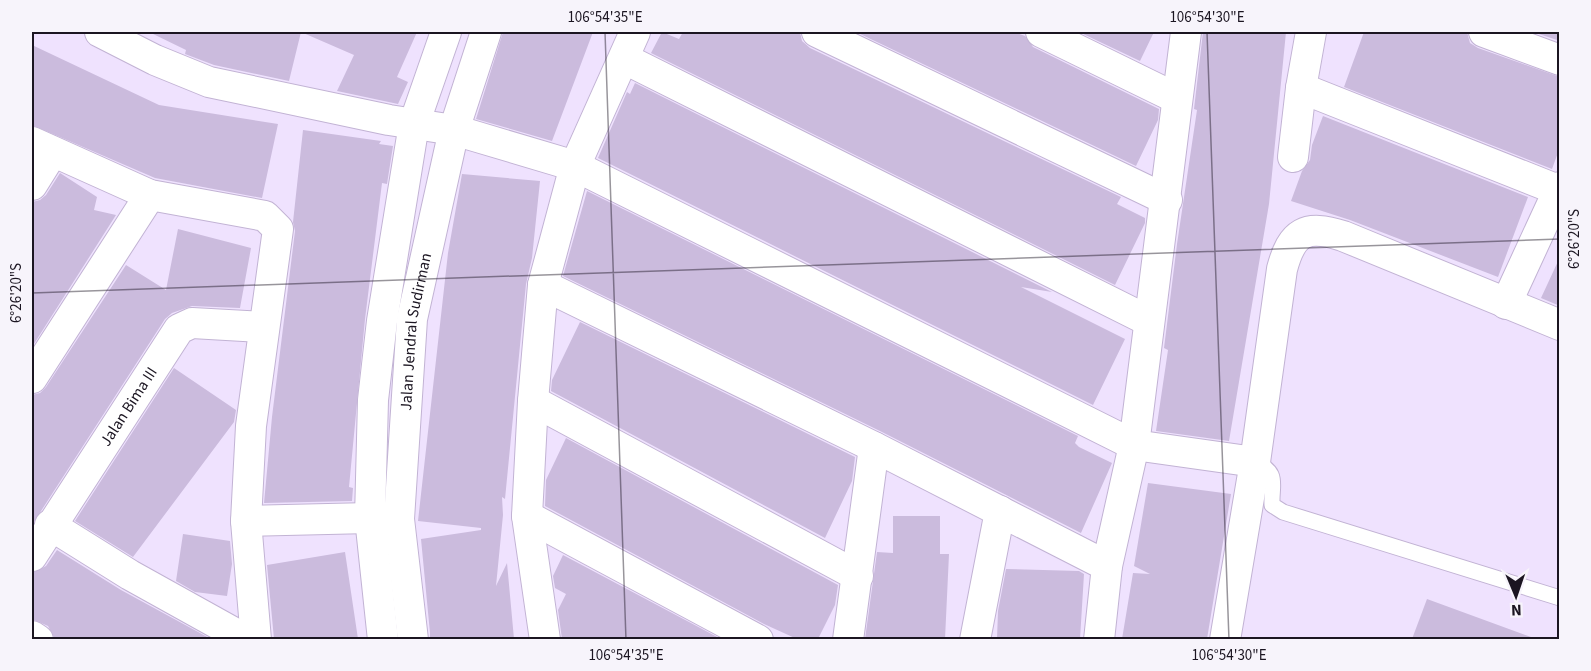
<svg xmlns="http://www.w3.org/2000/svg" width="1591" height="671" viewBox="0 0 1591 671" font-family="'Source Sans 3',sans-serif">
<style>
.building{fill:#cbbbdd}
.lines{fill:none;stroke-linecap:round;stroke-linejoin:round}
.service-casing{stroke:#c2b3d4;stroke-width:17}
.minor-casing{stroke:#c2b3d4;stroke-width:32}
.service{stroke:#fff;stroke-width:15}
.minor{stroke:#fff;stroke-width:30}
.ticks{fill:none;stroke:#1b1521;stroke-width:1.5;stroke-opacity:0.45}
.labels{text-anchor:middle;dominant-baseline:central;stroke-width:5;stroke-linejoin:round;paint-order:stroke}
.street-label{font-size:16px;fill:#1b1521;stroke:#f7f4fb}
.neatline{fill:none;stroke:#1b1521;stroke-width:2}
.ticks-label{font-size:15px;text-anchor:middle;fill:#1b1521}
</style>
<rect width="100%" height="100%" fill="#efe2fe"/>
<path class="building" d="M149 32H417L397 77 408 82 398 104 337 91 354 55 301 32 289 81 214 65 185 54 186 50Z
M503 32H593L552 141 476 119Z
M662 32 679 39 683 32H800L802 41 810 48 1121 197 1117 204 1145 218V223L1115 285 651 53Z
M856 32H1014L1025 36 1033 47 1159 109 1158 120 1136 166Z
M1079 32H1154L1140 61Z
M1203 32H1286L1269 204 1229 441 1156 431 1168 350 1164 348 1177 244 1197 110 1194 109Z
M1364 32H1467L1470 43 1478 48 1560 77V147L1552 169 1344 87Z
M1533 32H1560V41Z
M32 45 159 105 278 124 262 198 155 178 32 125Z
M635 83 1052 292 1021 287 1125 339 1093 405 598 158 627 92 630 94Z
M1323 116 1528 197 1498 277 1350 220 1291 201 1302 171 1310 160 1312 145Z
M303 130 381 141 379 144 393 146 387 184 382 183 365 319 349 487 353 488 352 501 264 503 272 417 295 231 293 222Z
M60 173 97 197 94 210 116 215 32 347V202L40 200 46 195Z
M462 174 540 181 532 258 526 284 505 499 502 497 503 515 496 586 507 563 514 639H430V633L421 539 481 530V528L418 521 448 253Z
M587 191 1078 436 1075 443 1079 447 1112 463 1081 533 882 432 563 276Z
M178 229 251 248 240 308 192 306 172 313 165 319 32 525V395L40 393 46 387 126 265 166 290Z
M1560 257V306L1541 298Z
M580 322 855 457 852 481 825 538 551 391 552 380Z
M174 368 236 410 234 422 133 557 75 521Z
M566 438 838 585 835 605 818 639H797L764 624 545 506 546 480Z
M1148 483 1231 494 1207 639H1122L1133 573 1150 574 1134 566Z
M893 516H940V554H949L945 639H865L877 552 893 553Z
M183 534 230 541 232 564 227 596 195 592 176 581Z
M57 550 121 590 211 639H55L48 626 32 619V573L46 566Z
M345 552 358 639H274L267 565Z
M563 555 721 639H562L558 610 566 594 555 588 553 576Z
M1006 569 1079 571 1084 574 1080 639H997L998 611Z
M1427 599 1531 637V639H1412Z"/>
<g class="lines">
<g class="service-casing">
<path id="service" d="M1255 462C1280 473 1271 484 1272 505L1283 512 1560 598"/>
</g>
<g class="minor-casing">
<g id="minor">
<path d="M100 32 155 60 209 82 389 120 454 130 575 166 1134 445 1255 462"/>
<path d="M817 32 1167 200"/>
<path d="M1041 32 1176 98"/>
<path d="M1484 32 1560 60"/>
<path d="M625 59 1149 321"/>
<path d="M1301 88 1558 190"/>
<path d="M32 142 150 195 265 216 278 229 251 426 246 521 256 640"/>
<path d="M1293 157 1301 88 1311 32"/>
<path d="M32 185 52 153"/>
<path d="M543 285 874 447 1107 566"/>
<path d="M1506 304 1560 187"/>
<path d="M32 378 150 195"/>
<path d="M533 401 858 576"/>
<path d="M527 516 758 640"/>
<path d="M246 521 370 518"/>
<path d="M50 525 130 575 247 640"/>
<path id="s1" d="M32 556 179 329 192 323 263 327"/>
<path d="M32 636 38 640"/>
<path d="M383 640 370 518 373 400 382 321 414 124 446 32"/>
<path id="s2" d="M413 640 399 519 412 319 454 130 486 32"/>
<path d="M545 640 527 516 533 401 543 285 575 166 635 32"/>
<path d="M848 640 874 447"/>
<path d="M975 640 1000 511"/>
<path d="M1099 640 1107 566 1134 445 1186 32"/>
<path d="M1225 640 1255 462 1282 269C1292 232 1305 224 1343 236L1560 325"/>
</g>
</g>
<use href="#service" class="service"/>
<use href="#minor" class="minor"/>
</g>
<path class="ticks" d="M605 32 626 640M1207 32 1229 640M32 293 1560 239"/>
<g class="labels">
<g class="street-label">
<text stroke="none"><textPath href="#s2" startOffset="310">Jalan Jendral Sudirman</textPath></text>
<text stroke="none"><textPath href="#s1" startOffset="178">Jalan Bima III</textPath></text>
</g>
</g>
<rect width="1591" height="671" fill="none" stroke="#f7f4fb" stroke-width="66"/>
<g transform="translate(1516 596) rotate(178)" stroke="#f7f4fb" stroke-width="4.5" paint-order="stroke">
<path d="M0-4.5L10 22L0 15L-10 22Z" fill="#1b1521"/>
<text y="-9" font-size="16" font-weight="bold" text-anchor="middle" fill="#1b1521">N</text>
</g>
<rect x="33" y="33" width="1525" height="605" class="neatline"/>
<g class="ticks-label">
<text x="605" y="22">106°54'35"E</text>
<text x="1207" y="22">106°54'30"E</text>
<text transform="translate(1574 239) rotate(-90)" y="5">6°26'20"S</text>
<text transform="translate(16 293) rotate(-90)" y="5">6°26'20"S</text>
<text x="626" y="660">106°54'35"E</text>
<text x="1229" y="660">106°54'30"E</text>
</g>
</svg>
